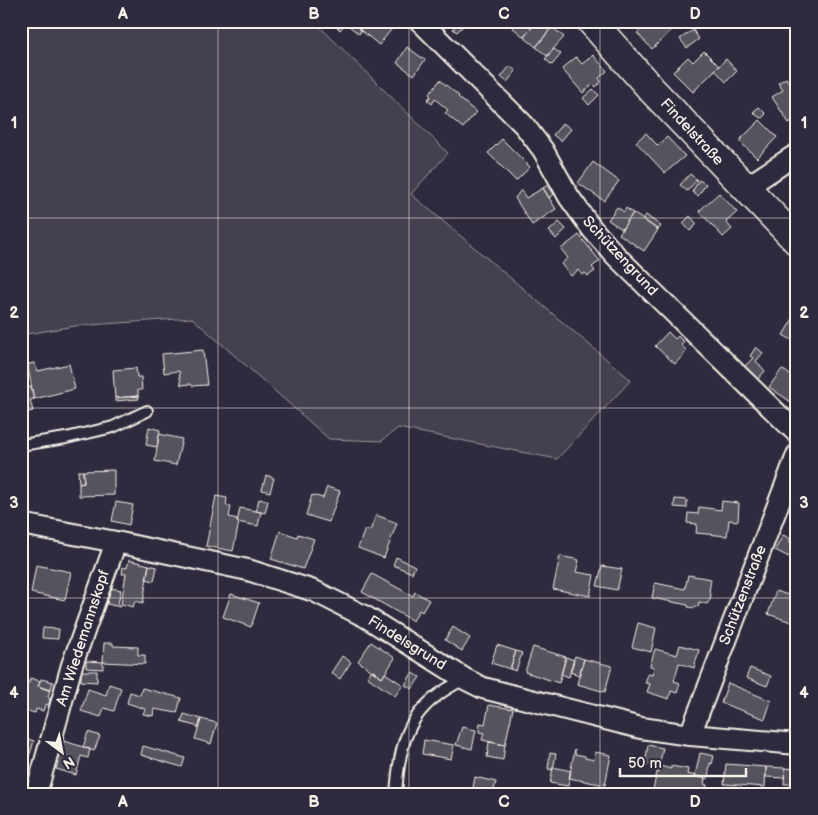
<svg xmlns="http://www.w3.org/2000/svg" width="818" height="815" viewBox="0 0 818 815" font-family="'Balsamiq Sans',sans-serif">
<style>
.green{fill:#454050;stroke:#9c989c}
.building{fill:#56525f;stroke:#f4f1e8}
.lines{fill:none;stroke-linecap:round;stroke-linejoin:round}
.lane-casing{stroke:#f4f1e8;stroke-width:14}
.street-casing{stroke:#f4f1e8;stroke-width:24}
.secondary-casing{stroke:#f4f1e8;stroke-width:31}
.lane{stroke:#2f2a3d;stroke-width:10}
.street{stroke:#2f2a3d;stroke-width:20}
.secondary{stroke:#2f2a3d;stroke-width:28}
.grid{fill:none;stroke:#f4f1e8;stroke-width:1;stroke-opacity:0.55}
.labels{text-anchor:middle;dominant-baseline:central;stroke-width:4;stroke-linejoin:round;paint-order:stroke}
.street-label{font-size:15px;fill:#f4f1e8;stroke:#2f2a3d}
.neatline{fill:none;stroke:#f4f1e8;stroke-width:2}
.grid-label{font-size:16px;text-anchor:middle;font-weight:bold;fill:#f4f1e8}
</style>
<rect width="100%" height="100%" fill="#2f2a3d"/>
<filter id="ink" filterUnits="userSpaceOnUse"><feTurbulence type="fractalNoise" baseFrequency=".02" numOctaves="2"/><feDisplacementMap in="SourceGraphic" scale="10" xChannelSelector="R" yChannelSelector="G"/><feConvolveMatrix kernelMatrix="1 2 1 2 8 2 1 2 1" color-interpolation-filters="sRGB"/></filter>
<g filter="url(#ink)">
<path class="green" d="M21 21H314L448 153 411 194 631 380 557 459 398 428 382 441 329 439 192 318 75 326 21 335Z"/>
<path class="building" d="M331 21H348L340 30Z
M353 21H363L358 28 361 31 359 34 349 26Z
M363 21H387L394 26 379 45 358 28Z
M459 21 466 23 457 32 453 29Z
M517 21H537L524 37 512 27Z
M537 21H544L552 27 536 47 524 37Z
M643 21 650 22 681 21 652 49 637 33 644 27 641 23Z
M552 27 564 37 547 56 536 47Z
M693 30 699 39 687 48 680 39Z
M407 47 425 60 414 75 397 63Z
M554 49 561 54 552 65 545 59Z
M704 51 719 66 693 92 673 72 688 57 693 62Z
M593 55 607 71 599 78 601 82 596 87 593 84 583 93 562 69 576 57 582 64Z
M726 59 737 71 726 82 715 70Z
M510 66 516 71 507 82 501 77Z
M786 78 793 88 797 86V118L789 123 772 97 783 90 778 83Z
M440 80 459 96 458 97 476 112 463 128 445 113 448 110 435 99 432 104 427 100 431 96 429 94Z
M593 89 599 95 589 105 583 98Z
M759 107 766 114 762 118 759 117 753 112Z
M760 120 777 137 757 158 739 141Z
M563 123 571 129 561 141 553 135Z
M646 133 658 146 667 137 685 156 665 173 636 142Z
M502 139 530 167 516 181 488 153Z
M593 162 619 181 604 201 578 183Z
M690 174 697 180 687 191 680 185Z
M699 180 706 184 698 196 692 192Z
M548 185 554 194 549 198 543 188Z
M543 188 556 209 532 225 515 198 521 190 526 198Z
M719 193 737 212 726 222 732 229 723 237 699 211Z
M617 207 624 212 626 208 633 213 622 229 608 220Z
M633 213 658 230 644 251 619 234Z
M646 215 661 226 658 230 643 219Z
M690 216 697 224 690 231 683 223Z
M559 222 566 229 556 239 549 231Z
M579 235 600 261 592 267 595 271 588 276 585 273 582 275 578 270 571 276 561 264 568 258 561 249Z
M797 312V343L783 335Z
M668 332 675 339 678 336 684 342 681 345 687 351 675 364 655 346Z
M756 347 763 353 756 361 765 371 755 382 742 369 753 358 750 356Z
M203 350 207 385 192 386 191 384 181 385 179 371 164 373 162 354Z
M34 363 38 371 69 364 75 389 34 399 28 368 29 364Z
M136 368 137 377H141L142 390H138V396L115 398 113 370Z
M782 369 793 377 797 372V394L791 402 769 387Z
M31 387 34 399 30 400 33 411 21 414V389Z
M138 396 139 399 115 401V398Z
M149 427 160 430 157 447 146 445Z
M159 434 182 439 176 465 155 461Z
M114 470V495L79 496V484L84 483 83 471Z
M78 471H83L84 483 79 484Z
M266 475 274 478 270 492 262 490Z
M327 487 340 491 329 522 306 515 312 495 323 498Z
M216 496 227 498 226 505 231 506 229 517 237 519V522H239L233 551 206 546Z
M259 499 268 501 265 513 256 511Z
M675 499 687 500V508L674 507Z
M722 501 739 503 738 521 729 520 727 536 696 533 697 524 687 523 688 513 698 514 699 507 721 510Z
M116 502 133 505 129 525 112 521Z
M240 508 261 512 258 526 237 522Z
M376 515 397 523 384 558 358 548 365 529 370 531Z
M280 531 297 537 298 534 314 539 303 569 271 559Z
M783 535 791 539 789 542 797 546 791 558 775 550Z
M560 556 579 560 576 572 594 575 590 596 553 589Z
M396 557 415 566 412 573 393 565Z
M129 560 149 565 143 603 135 601 133 607 121 604 126 574H122L123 567 127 568Z
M36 565 71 572 65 600 31 593Z
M149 565 157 567 154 581 146 579Z
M602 566 622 569 617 590 597 586Z
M372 574 413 596 415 592 429 600 422 612 419 610 413 621 362 592Z
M688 575 711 579 709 592 711 595 710 600 707 604 699 602 698 607 695 606V608L688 607V605L652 598 655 583 685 589Z
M110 588 121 590 118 604 120 605V607L107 604Z
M776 591 797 598 792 610 797 612V624L768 614Z
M231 594 259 603 251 627 223 617Z
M638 623 656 628 651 652 632 647Z
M453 627 470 638 462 651 445 640Z
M43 628 59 629 58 639 42 638Z
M371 642 395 658 382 678 358 661Z
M104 643H113V646L138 647V655H145V664L103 662Z
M497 645 516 651 510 669 491 663Z
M680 645 699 650 694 668 679 663 674 681 680 683 677 693 671 691 669 699 647 692 650 684 645 683 648 674 652 675 654 667 650 666 655 649 677 655Z
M533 647 566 657 559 683 525 672Z
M516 651 522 653 516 671 510 669Z
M342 656 351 662 340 679 331 673Z
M575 656 584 659 579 675 570 672Z
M566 657 574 660 569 677 561 674Z
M584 659 612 666 605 692 577 684Z
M86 661 103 662V669L86 668Z
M750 668 771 676 767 686 746 678Z
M372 670 382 678 385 673 403 685 395 696 367 677Z
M81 671H97V682L81 681Z
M412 673 420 677 412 689 405 685Z
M30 678 40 681 38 686 50 690 48 697 50 699 49 704 45 705 43 711 36 709 35 713 21 709 25 694 21 693V686L23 681 29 683Z
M41 679 53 682 50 691 38 686Z
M728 683 771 701 765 719 721 703Z
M109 684 121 688 114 711 104 708 101 717 81 711 88 689 106 695Z
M142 688 181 698 177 713 154 709 153 716 143 714 145 709 127 703 130 692 140 695Z
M489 705 513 709 505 745 482 740 484 733 479 732 480 723 485 724Z
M184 714 201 719 199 727 181 722Z
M201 719 217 723 211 744 195 739Z
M462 727 476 730 472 749 456 745Z
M88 732 100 736 94 751 83 747Z
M22 737 34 741 29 757 21 754Z
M424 740 454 745 451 759 422 754Z
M64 741 90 749 88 758 81 756 76 775 56 769Z
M489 742 505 745 503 760 487 757Z
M648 745 663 748 659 766 645 764Z
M143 746 185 758 182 767 141 755Z
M575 749V754L585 756V758L594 760 595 752 611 755 605 785 569 778Z
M550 753 556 754 553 770 548 769Z
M700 753 714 756 712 764 710 763 708 779 695 776Z
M726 764 766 767 765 787 724 784Z
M660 766 671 769V766L688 769 687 774 705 778 704 784 707 785 705 794H652L657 772 659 773Z
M553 767 571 771 568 786 550 783Z
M766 767 785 768 784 778 766 777Z
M785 768 797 769V784H784Z
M475 777 496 782 493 794H472Z"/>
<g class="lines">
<g class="lane-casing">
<path id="lane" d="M21 445 66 438 113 427 147 411
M396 794C400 737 410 705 465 679"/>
</g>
<g class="street-casing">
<path id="street" d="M420 21 524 125 543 150 569 197 592 229 616 256 797 433
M745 188 797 154
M21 524 116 542 248 570 314 591 366 617 465 679 483 688 641 728 690 735 797 744
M690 735 797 455
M36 794 72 665 116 542"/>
</g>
<g class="secondary-casing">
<path id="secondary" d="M591 21 652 90 797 241"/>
</g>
<use href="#lane" class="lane"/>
<use href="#street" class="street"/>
<use href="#secondary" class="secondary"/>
</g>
</g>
<path class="grid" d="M218 21V794M409 21V794M600 21V794M21 218H797M21 408H797M21 598H797"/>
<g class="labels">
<g class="street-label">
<text transform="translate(692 132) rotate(47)">Findelstraße</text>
<text transform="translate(620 256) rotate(47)">Schützengrund</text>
<text transform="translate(743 595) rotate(-69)">Schützenstraße</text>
<text transform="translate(83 638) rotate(-72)">Am Wiedemannskopf</text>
<text transform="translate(407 643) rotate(32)">Findelsgrund</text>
</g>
</g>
<rect width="818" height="815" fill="none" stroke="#2f2a3d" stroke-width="55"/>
<g transform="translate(62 752) rotate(148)" stroke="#2f2a3d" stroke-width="4" paint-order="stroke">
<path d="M0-4L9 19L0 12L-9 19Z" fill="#f4f1e8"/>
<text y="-8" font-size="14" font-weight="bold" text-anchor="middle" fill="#f4f1e8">N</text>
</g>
<path d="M620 768v8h126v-8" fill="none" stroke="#f4f1e8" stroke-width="2.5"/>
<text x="628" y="768" font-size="15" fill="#f4f1e8" stroke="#2f2a3d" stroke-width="4" paint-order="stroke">50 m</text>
<rect x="28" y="28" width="762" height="760" class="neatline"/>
<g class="grid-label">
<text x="123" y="19">A</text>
<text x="314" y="19">B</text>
<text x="504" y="19">C</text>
<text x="695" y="19">D</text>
<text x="14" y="128">1</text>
<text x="804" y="128">1</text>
<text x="14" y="318">2</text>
<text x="804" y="318">2</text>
<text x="14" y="508">3</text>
<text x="804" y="508">3</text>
<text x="14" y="698">4</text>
<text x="804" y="698">4</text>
<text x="123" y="807">A</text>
<text x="314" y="807">B</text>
<text x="504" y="807">C</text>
<text x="695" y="807">D</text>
</g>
</svg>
